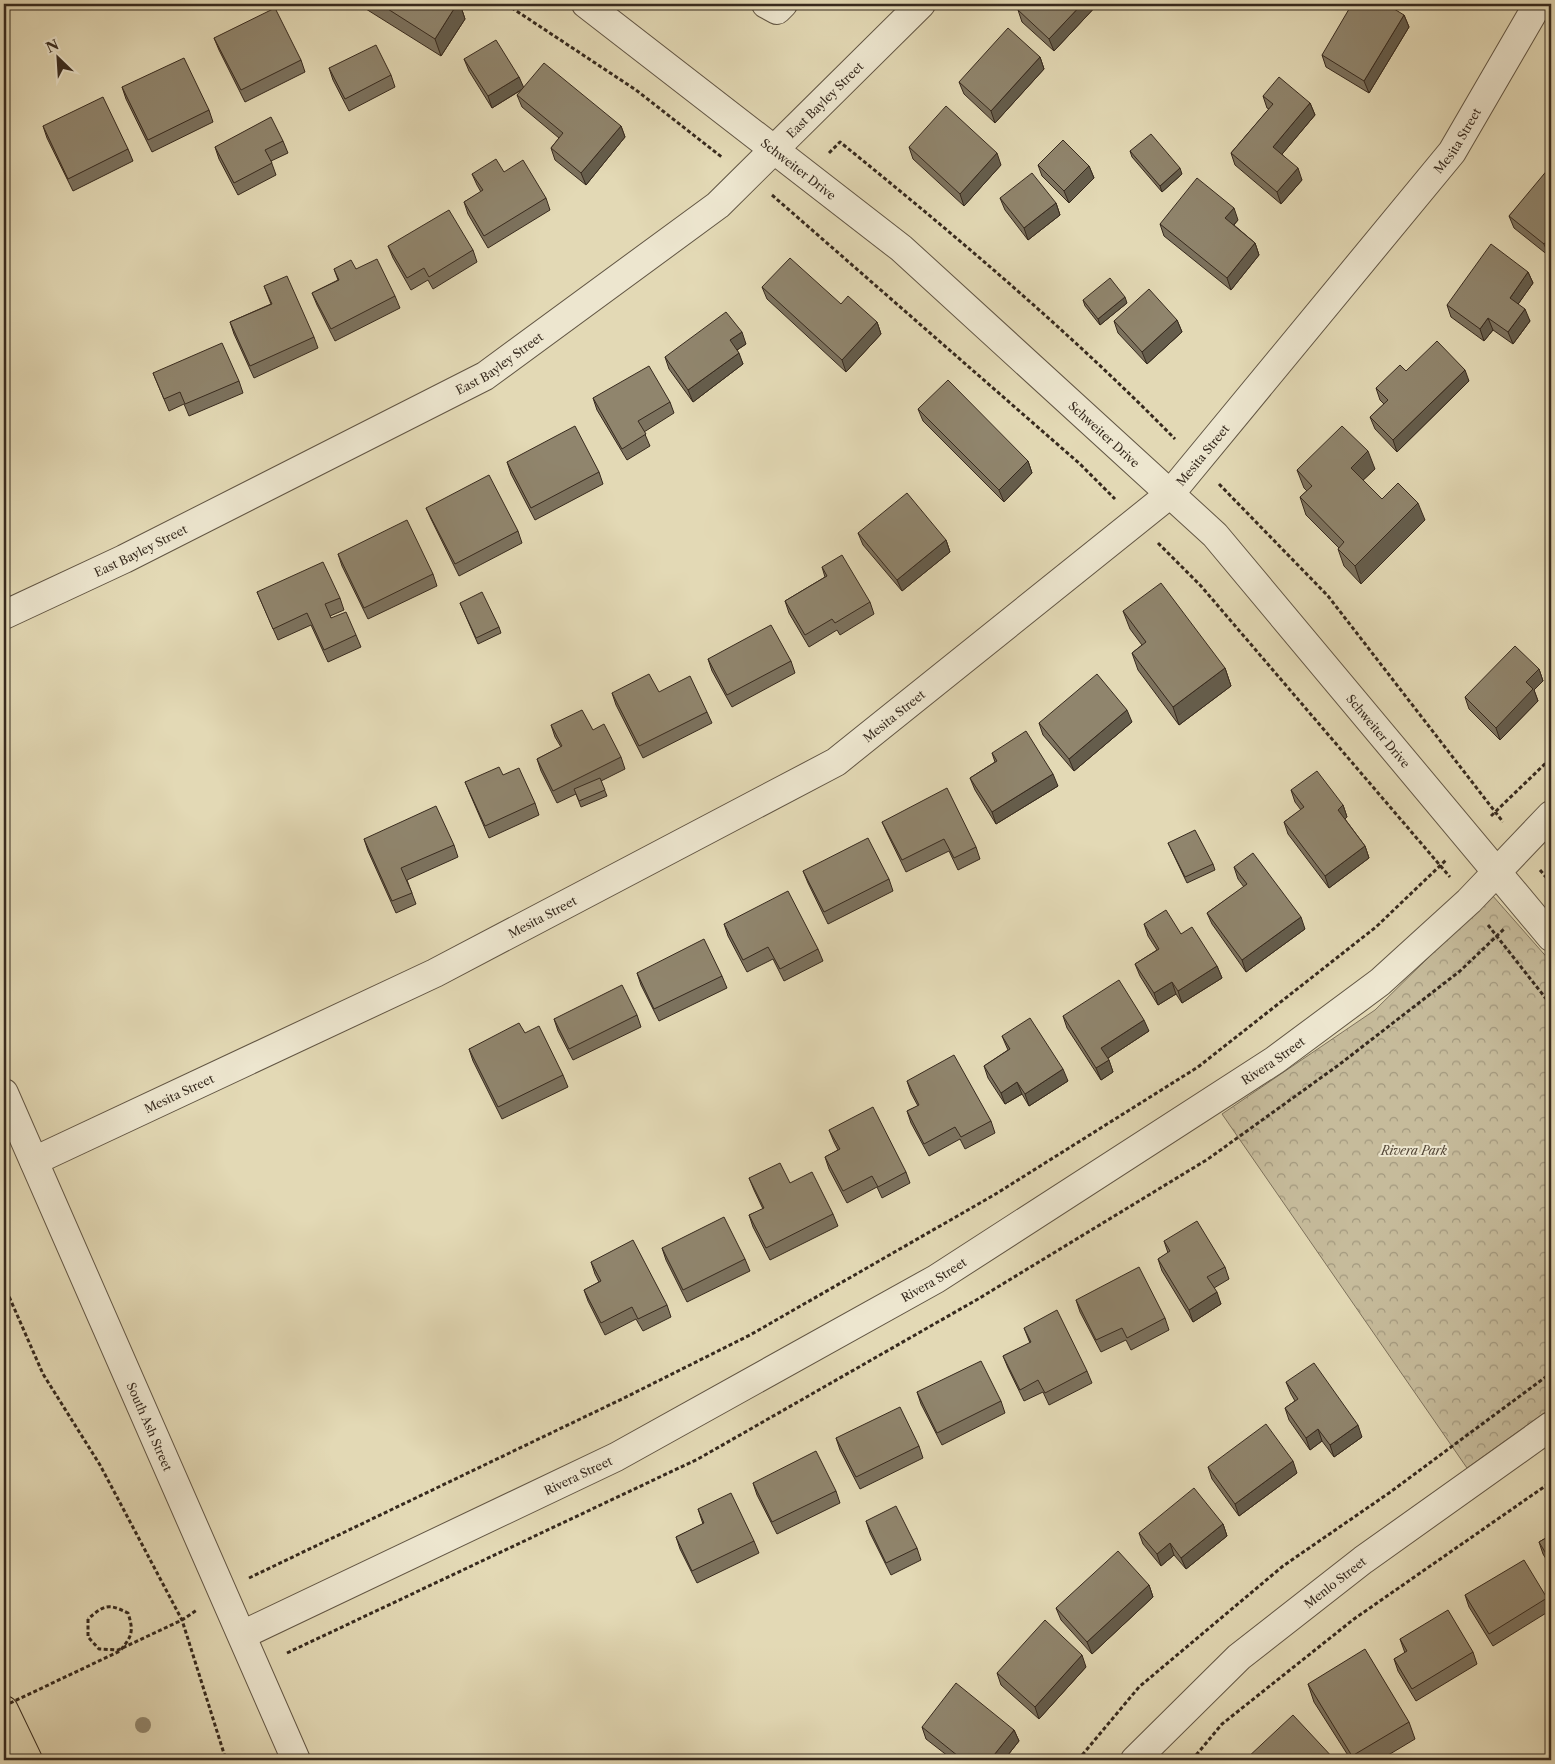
<svg xmlns="http://www.w3.org/2000/svg" width="1555" height="1764" viewBox="0 0 1555 1764" font-family="'Libre Caslon Text',serif">
<style>
.park{fill:url(#park-crowns);stroke:#7e725c}
.lines{fill:none;stroke-linecap:round;stroke-linejoin:round}
.minor-casing{stroke:#625644;stroke-width:30}
.highway-casing{stroke:#372a1e;stroke-width:30}
.path{stroke:#372a1e;stroke-width:3;stroke-dasharray:4 2.5;stroke-linecap:butt}
.minor{stroke:#ede6cf;stroke-width:28}
.highway{stroke:#e3d9b5;stroke-width:28}
.path-bridge{stroke:#372a1e;stroke-width:3;stroke-dasharray:4 2.5;stroke-linecap:butt}
.tree{fill:#948970}
.wall{fill:#7c725e;stroke:#372a1e}
.shaded-wall{fill:#655d4c;stroke:#372a1e}
.building{fill:#90856d;stroke:#372a1e}
.labels{text-anchor:middle;dominant-baseline:central;stroke-width:4;stroke-linejoin:round;paint-order:stroke}
.street-label{font-size:12px;fill:#372a1e;stroke:#ede6cf}
.park-label{font-size:12px;font-style:italic;fill:#544737;stroke:#ede6cf}
</style>
<defs>
<pattern id="park-crowns" width="20" height="18" patternUnits="userSpaceOnUse" patternTransform="scale(1.25)"><rect width="20" height="18" fill="#c6bb9b"/><path d="M2 6a3 3 0 1 1 6 0M12 15a3 3 0 1 1 6 0" fill="none" stroke="#a2987e"/></pattern>
</defs>
<rect width="100%" height="100%" fill="#e3d9b5"/>
<filter id="stains"><feTurbulence type="fractalNoise" baseFrequency=".004" numOctaves="4"/><feColorMatrix values="0 0 0 0 .2 0 0 0 0 .09 0 0 0 0 .02 0 0 0 .5 -.17"/></filter>
<radialGradient id="worn" r=".72"><stop offset=".6" stop-color="#630" stop-opacity="0"/><stop offset="1" stop-color="#630" stop-opacity=".3"/></radialGradient>
<path class="park" d="M1492 895 1551 962V1408L1467 1468 1222 1114 1375 1010Z"/>
<g class="lines">
<g class="minor-casing">
<g id="minor">
<path id="s1" d="M586 4 901 248 1215 535 1551 937"/>
<path d="M766 4 777 10 783 4"/>
<path id="s2" d="M4 615 124 559 485 376 718 205 921 4"/>
<path id="s3" d="M4 1093 296 1760"/>
<path id="s4" d="M34 1161 435 973 836 762 1170 494 1452 152 1538 4"/>
<path id="s5" d="M242 1635 616 1457 936 1279 1275 1060 1380 982 1469 901 1551 815"/>
<path id="s6" d="M1135 1760 1239 1657 1363 1560 1551 1426"/>
</g>
</g>
<g class="highway-casing">
<path id="highway" d="M4 1710 28 1760"/>
</g>
<path class="path" d="M506 4 636 90 723 158
M829 153 840 142C956 236 1070 332 1175 439
M772 195 1080 464 1115 499
M1219 484 1328 596 1503 822
M1158 543 1201 586 1450 877
M1491 816 1551 758
M1540 870 1551 883
M1488 925 1551 1005
M4 1285 43 1374 100 1465 182 1620 226 1760
M249 1578 624 1398 750 1335 994 1195 1198 1067 1376 927 1447 859
M88 1619V1637L99 1649 118 1650 182 1620 197 1610
M287 1653 698 1459 978 1299 1208 1159 1340 1064 1460 971 1504 929
M1078 1760 1139 1687 1283 1566 1389 1493 1551 1373
M1192 1760 1222 1724 1354 1619 1551 1482"/>
<use href="#minor" class="minor"/>
<use href="#highway" class="highway"/>
<path class="path-bridge" d="M4 1706 120 1651C132 1636 134 1632 128 1613 108 1603 104 1605 88 1619"/>
</g>
<circle class="tree" cx="143" cy="1725" r="8"/>
<path class="wall" d="M358 4H460L465 19 441 56Z
M1024 4H1098L1054 51 1022 22 1018 10Z
M1404 15 1409 27 1369 93 1326 67 1322 55Z
M214 38 301 60 305 72 245 102 219 50Z
M1040 57 1044 69 995 123 964 94 959 82Z
M464 59 519 77 523 88 621 126 625 137 586 185 555 160 551 148 559 138 522 107 517 95 523 89 492 108 469 71Z
M329 68 391 75 395 87 349 111 333 80Z
M122 87 209 110 213 122 152 152 126 99Z
M1263 96 1310 103 1315 115 1282 154 1302 180 1281 204 1235 165 1231 153 1269 109 1267 108Z
M43 126 128 149 133 161 73 191 47 138Z
M283 141 288 153 271 161 276 175 238 195 219 159 215 147Z
M909 147 1001 165 964 206 913 159Z
M1130 151 1182 174 1162 192 1132 157Z
M1038 165 1089 166 1094 178 1069 203 1042 176Z
M1551 169V253L1549 256 1514 228 1509 216Z
M504 172 546 198 550 210 488 248 468 214 464 202 481 192 477 185 472 174Z
M1000 198 1056 203 1060 215 1028 240 1005 210Z
M1238 220 1234 225 1255 243 1259 255 1231 290 1164 236 1160 224Z
M388 246 473 250 477 262 433 289 428 280 411 290 393 258Z
M334 269H356L395 296 400 308 335 341 317 305 312 293 338 280Z
M1528 272 1533 283 1518 304 1530 321 1513 344 1493 330 1484 341 1451 317 1447 305Z
M264 286 314 337 318 348 254 378 234 334 230 322 271 304Z
M762 287 841 304 877 322 881 334 846 372 767 299Z
M1083 300 1127 303 1100 325 1085 306Z
M1177 320 1182 332 1147 364 1118 333 1114 321Z
M746 344 737 350 743 364 693 402 669 369 665 357Z
M1406 371 1469 381 1397 452 1375 429 1370 417 1384 404 1380 400 1376 388Z
M153 373 239 381 243 393 189 416 184 404 169 411Z
M593 398 670 402 674 413 644 432 650 446 627 460 597 410Z
M918 409 1028 461 1032 473 1004 502 923 421Z
M507 462 599 472 603 484 535 520 511 474Z
M1375 469 1363 480 1382 499 1425 520 1361 584 1344 566 1338 549 1339 548 1306 515 1300 497 1307 491 1304 488 1297 470Z
M426 508 518 531 522 543 459 576 431 519Z
M858 533 946 540 950 552 902 591 863 545Z
M338 554 433 574 437 586 368 619 342 566Z
M822 567 870 602 874 614 840 635 837 630 809 647 789 613 785 601 825 577Z
M257 592 340 598 344 610 330 616 331 618 356 635 361 647 328 662 311 625 278 640Z
M460 603 499 627 501 633 478 644Z
M1123 611 1225 668 1231 686 1179 725 1138 670 1132 653 1142 645 1130 629Z
M708 659 791 661 795 673 732 707 712 671Z
M1539 669 1543 681 1534 690 1538 701 1500 740 1469 709 1465 697Z
M612 693 707 712 712 723 643 758 616 705Z
M1132 722 1074 771 1043 735 1039 723Z
M551 725 593 730 621 757 625 769 601 781 607 796 581 807 576 794 557 803 541 771 537 759 561 747 555 737Z
M992 753 1058 786 996 824 975 790 970 778 995 762Z
M503 775 535 803 539 815 489 838 470 794 465 782Z
M1291 790 1343 805 1347 817 1345 819 1365 846 1369 858 1329 888 1288 834 1284 822 1301 810 1295 802Z
M882 822 976 847 980 859 958 870 949 851 906 872 887 833Z
M364 839 454 845 458 857 407 880 416 904 396 913 368 851Z
M1168 843 1213 864 1215 870 1187 883Z
M1234 867 1305 929 1246 972 1212 924 1207 913 1244 887 1238 879Z
M803 871 889 879 893 891 828 924 808 883Z
M724 924 818 949 823 961 784 981 773 959 747 972 728 936Z
M1144 924 1181 934 1217 966 1222 978 1182 1003 1176 994 1158 1005 1140 976 1135 964 1157 950 1148 936Z
M637 973 722 976 727 988 659 1021 641 985Z
M637 1015 641 1027 573 1060 558 1031 554 1019Z
M1063 1016 1149 1031 1108 1058 1113 1072 1101 1080 1067 1028Z
M525 1033 563 1075 568 1087 502 1119 473 1061 469 1049Z
M1002 1036 1068 1081 1029 1106 1022 1094 1005 1104 988 1078 984 1066 1008 1050Z
M907 1081 991 1121 995 1133 965 1149 960 1139 929 1156 911 1123 907 1111 918 1106 911 1093Z
M829 1130 906 1172 910 1183 882 1198 877 1187 847 1203 829 1169 825 1157 838 1150 834 1142Z
M749 1178 790 1183 833 1214 838 1226 770 1260 753 1227 749 1215 763 1209 754 1190Z
M1164 1241 1225 1267 1229 1279 1214 1288 1221 1304 1193 1322 1162 1271 1158 1259 1168 1253Z
M662 1248 745 1259 750 1271 687 1302 666 1260Z
M591 1262 667 1305 671 1317 643 1331 636 1319 605 1335 588 1301 584 1290 599 1282 595 1274Z
M1076 1300 1165 1318 1169 1330 1131 1350 1126 1340 1101 1352 1080 1312Z
M1024 1328 1087 1371 1092 1383 1049 1405 1043 1392 1024 1401 1008 1368 1003 1356 1030 1343Z
M1286 1382 1362 1437 1334 1457 1322 1441 1310 1450 1289 1420 1285 1408 1295 1401 1291 1394Z
M917 1392 1001 1401 1005 1413 942 1445 921 1404Z
M836 1438 919 1446 923 1458 860 1489 840 1450Z
M1208 1467 1297 1473 1239 1516 1212 1479Z
M753 1483 836 1491 840 1503 777 1534 757 1495Z
M698 1509 754 1541 759 1553 697 1583 680 1549 676 1537 703 1524Z
M866 1521 917 1548 921 1560 891 1575 870 1533Z
M1223 1524 1227 1536 1186 1569 1174 1555 1161 1566 1143 1544 1139 1533Z
M1551 1535V1567L1543 1554 1539 1542Z
M1149 1585 1153 1597 1092 1654 1061 1620 1056 1608Z
M1465 1595 1547 1598 1551 1610 1493 1646 1469 1607Z
M1400 1639 1473 1652 1477 1664 1416 1701 1398 1671 1394 1659 1405 1653Z
M1086 1667 1039 1719 1001 1685 997 1673Z
M1308 1684 1409 1722 1415 1739 1380 1760H1351L1314 1702Z
M922 1727 1014 1730 1019 1741 1004 1760H953L926 1739Z"/>
<path class="shaded-wall" d="M457 4H460L465 19 441 56 435 39Z
M1082 4H1098L1054 51 1049 39Z
M1404 15 1409 27 1369 93 1364 81Z
M1040 57 1044 69 995 123 991 111Z
M519 77 524 88 492 108 488 96Z
M1310 103 1315 115 1278 159 1273 147Z
M621 126 625 137 586 185 581 173Z
M997 153 1001 165 964 206 960 194Z
M1089 166 1094 178 1069 203 1064 191Z
M1180 168 1182 174 1162 192 1160 186Z
M1298 168 1302 180 1281 204 1277 192Z
M1056 203 1060 215 1028 240 1024 228Z
M1234 208 1238 220 1229 230 1225 218Z
M1551 236V253L1549 256 1544 244Z
M1255 243 1259 255 1231 290 1227 278Z
M1528 272 1533 283 1514 310 1510 298Z
M1125 297 1127 303 1100 325 1098 319Z
M1525 309 1530 321 1513 344 1508 332Z
M1488 318 1493 330 1484 341 1480 329Z
M1177 320 1182 332 1147 364 1142 352Z
M877 322 881 334 846 372 842 360Z
M742 332 746 344 734 352 730 340Z
M739 353 743 364 693 402 688 390Z
M1465 370 1469 381 1397 452 1393 440Z
M1368 451 1375 469 1358 485 1351 468Z
M1028 461 1032 473 1004 502 999 490Z
M1418 503 1425 520 1361 584 1355 566Z
M946 540 950 552 902 591 897 580Z
M1225 668 1231 686 1179 725 1173 707Z
M1539 669 1543 681 1534 690 1538 701 1500 740 1496 728 1526 682Z
M1127 710 1132 722 1074 771 1069 759Z
M1053 774 1058 786 996 824 992 812Z
M1343 805 1347 817 1342 822 1338 810Z
M1365 846 1369 858 1329 888 1325 876Z
M1301 917 1305 929 1246 972 1242 960Z
M1217 966 1222 978 1182 1003 1178 991Z
M1172 982 1176 994 1158 1005 1154 993Z
M1144 1020 1149 1031 1105 1060 1101 1048Z
M1109 1060 1113 1072 1101 1080 1096 1068Z
M1063 1069 1068 1081 1029 1106 1025 1094Z
M1017 1082 1022 1094 1005 1104 1001 1093Z
M1217 1292 1221 1304 1193 1322 1189 1310Z
M1358 1425 1362 1437 1334 1457 1330 1445Z
M1318 1429 1322 1441 1310 1450 1306 1438Z
M1293 1461 1297 1473 1239 1516 1235 1504Z
M1223 1524 1227 1536 1186 1569 1181 1558Z
M1170 1543 1174 1555 1161 1566 1157 1554Z
M1149 1585 1153 1597 1092 1654 1087 1642Z
M1082 1655 1086 1667 1039 1719 1035 1707Z
M1014 1730 1019 1741 1004 1760H990Z"/>
<path class="building" d="M380 4H457L435 39Z
M1024 4H1082L1049 39 1018 10Z
M1352 4H1386L1404 15 1364 81 1322 55Z
M275 8 301 60 241 90 214 38Z
M1008 28 1040 57 991 111 959 82Z
M496 40 519 77 488 96 464 59Z
M376 45 391 75 345 99 329 68Z
M184 58 209 110 148 140 122 87Z
M544 63 621 126 581 173 551 148 563 133 517 95Z
M1279 77 1310 103 1273 147 1298 168 1277 192 1231 153 1273 104 1263 96Z
M103 97 128 149 68 179 43 126Z
M946 106 997 153 960 194 909 147Z
M271 117 283 141 265 150 272 163 234 183 215 147Z
M1151 134 1180 168 1160 186 1130 151Z
M1063 140 1089 166 1064 191 1038 165Z
M496 159 504 172 523 160 546 198 484 236 464 202 483 190 472 174Z
M1549 168 1551 169V236L1544 244 1509 216Z
M1032 173 1056 203 1024 228 1000 198Z
M1197 178 1234 208 1225 218 1255 243 1227 278 1160 224Z
M449 210 473 250 429 277 424 268 407 278 388 246Z
M1491 244 1528 272 1510 298 1525 309 1508 332 1488 318 1480 329 1447 305Z
M790 258 841 304 848 296 877 322 842 360 762 287Z
M377 259 395 296 331 329 312 293 339 280 334 269 351 260 356 269Z
M287 276 314 337 250 366 230 322 272 304 264 286Z
M1110 278 1125 297 1098 319 1083 300Z
M1149 289 1177 320 1142 352 1114 321Z
M726 312 742 332 730 340 739 353 688 390 665 357Z
M1437 341 1465 370 1393 440 1370 417 1388 400 1376 388 1400 365 1406 371Z
M222 343 239 381 185 404 180 392 164 399 153 373Z
M649 366 670 402 638 421 646 434 622 449 593 398Z
M948 380 1028 461 999 490 918 409Z
M575 426 599 472 531 508 507 462Z
M1342 426 1368 451 1351 468 1382 499 1398 483 1418 503 1355 566 1338 549 1344 542 1300 497 1312 486 1297 470Z
M489 475 518 531 455 564 426 508Z
M907 493 946 540 897 580 858 533Z
M407 520 433 574 364 608 338 554Z
M842 555 870 602 835 623 832 619 805 635 785 601 827 576 822 567Z
M323 562 340 598 325 604 331 618 346 612 356 635 324 650 307 613 273 629 257 592Z
M1161 583 1225 668 1173 707 1132 653 1146 642 1123 611Z
M482 592 499 627 476 638 460 603Z
M771 625 791 661 727 695 708 659Z
M1515 646 1539 669 1526 682 1533 689 1496 728 1465 697Z
M649 674 659 692 690 676 707 712 639 746 612 693Z
M1097 674 1127 710 1069 759 1039 723Z
M582 710 593 730 604 724 621 757 553 791 537 759 562 746 551 725Z
M1026 731 1053 774 992 812 970 778 997 761 992 753Z
M499 767 503 775 519 768 535 803 485 826 465 782Z
M1317 771 1343 805 1338 810 1365 846 1325 876 1284 822 1304 807 1291 790Z
M600 778 605 790 579 801 574 789Z
M947 788 976 847 954 858 944 839 902 860 882 822Z
M436 806 454 845 401 868 412 893 392 901 364 839Z
M1195 830 1213 864 1185 877 1168 843Z
M868 838 889 879 824 912 803 871Z
M1253 853 1301 917 1242 960 1207 913 1247 884 1234 867Z
M788 891 818 949 780 969 768 947 743 960 724 924Z
M1166 910 1181 934 1192 927 1217 966 1178 991 1172 982 1154 993 1135 964 1159 949 1144 924Z
M704 939 722 976 654 1009 637 973Z
M1119 980 1144 1020 1101 1048 1109 1060 1096 1068 1063 1016Z
M622 985 637 1015 569 1049 554 1019Z
M1030 1018 1063 1069 1025 1094 1017 1082 1001 1093 984 1066 1010 1049 1002 1036Z
M519 1023 525 1033 539 1026 563 1075 498 1107 469 1049Z
M954 1055 991 1121 961 1137 955 1127 924 1144 907 1111 919 1105 907 1081Z
M873 1107 906 1172 878 1187 872 1176 843 1191 825 1157 840 1149 829 1130Z
M780 1163 790 1183 812 1172 833 1214 766 1248 749 1215 764 1208 749 1178Z
M724 1217 745 1259 683 1290 662 1248Z
M1197 1221 1225 1267 1207 1277 1217 1292 1189 1310 1158 1259 1170 1251 1164 1241Z
M633 1240 667 1305 638 1319 632 1307 601 1323 584 1290 601 1281 591 1262Z
M1139 1267 1165 1318 1127 1338 1122 1328 1096 1340 1076 1300Z
M1057 1310 1087 1371 1045 1393 1038 1380 1020 1390 1003 1356 1031 1342 1024 1328Z
M981 1361 1001 1401 937 1433 917 1392Z
M1314 1363 1358 1425 1330 1445 1318 1429 1306 1438 1285 1408 1298 1399 1286 1382Z
M900 1407 919 1446 856 1477 836 1438Z
M1266 1424 1293 1461 1235 1504 1208 1467Z
M816 1451 836 1491 772 1522 753 1483Z
M1194 1488 1223 1524 1181 1558 1170 1543 1157 1554 1139 1533Z
M731 1493 754 1541 692 1571 676 1537 704 1523 698 1509Z
M896 1506 917 1548 886 1563 866 1521Z
M1551 1535V1562L1539 1542Z
M1118 1551 1149 1585 1087 1642 1056 1608Z
M1524 1560 1547 1598 1489 1634 1465 1595Z
M1448 1610 1473 1652 1412 1689 1394 1659 1407 1651 1400 1639Z
M1045 1620 1082 1655 1035 1707 997 1673Z
M1365 1649 1409 1722 1352 1756 1308 1684Z
M956 1683 1014 1730 990 1760H963L922 1727Z
M1293 1715 1335 1760H1248L1246 1759Z"/>
<g class="labels">
<g class="street-label">
<text stroke="none"><textPath href="#s2" startOffset="976">East Bayley Street</textPath></text>
<text stroke="none"><textPath href="#s4" startOffset="1780">Mesita Street</textPath></text>
<text stroke="none"><textPath href="#s1" startOffset="269">Schweiter Drive</textPath></text>
<text stroke="none"><textPath href="#s2" startOffset="556">East Bayley Street</textPath></text>
<text stroke="none"><textPath href="#s1" startOffset="674">Schweiter Drive</textPath></text>
<text stroke="none"><textPath href="#s4" startOffset="1375">Mesita Street</textPath></text>
<text stroke="none"><textPath href="#s2" startOffset="151">East Bayley Street</textPath></text>
<text stroke="none"><textPath href="#s4" startOffset="970">Mesita Street</textPath></text>
<text stroke="none"><textPath href="#s1" startOffset="1079">Schweiter Drive</textPath></text>
<text stroke="none"><textPath href="#s4" startOffset="564">Mesita Street</textPath></text>
<text stroke="none"><textPath href="#s5" startOffset="1182">Rivera Street</textPath></text>
<text stroke="none"><textPath href="#s4" startOffset="160">Mesita Street</textPath></text>
<text stroke="none"><textPath href="#s5" startOffset="778">Rivera Street</textPath></text>
<text stroke="none"><textPath href="#s3" startOffset="364">South Ash Street</textPath></text>
<text stroke="none"><textPath href="#s5" startOffset="372">Rivera Street</textPath></text>
<text stroke="none"><textPath href="#s6" startOffset="268">Menlo Street</textPath></text>
</g>
<g class="park-label">
<text x="1414" y="1150">Rivera Park</text>
</g>
</g>
<rect width="1555" height="1764" fill="none" stroke="#e3d9b5" stroke-width="20"/>
<rect x="5" y="5" width="1545" height="1754" fill="none" stroke="#372a1e" stroke-width="2.5"/>
<rect x="10" y="10" width="1535" height="1744" fill="none" stroke="#372a1e"/>
<g transform="translate(58 58) rotate(335)" stroke="#ede6cf" stroke-width="4" paint-order="stroke">
<path d="M0-4L9 19L0 12L-9 19Z" fill="#372a1e"/>
<text y="-8" font-size="14" font-weight="bold" text-anchor="middle" fill="#372a1e">N</text>
</g>
<rect width="100%" height="100%" filter="url(#stains)"/>
<rect width="100%" height="100%" fill="url(#worn)"/>
</svg>
